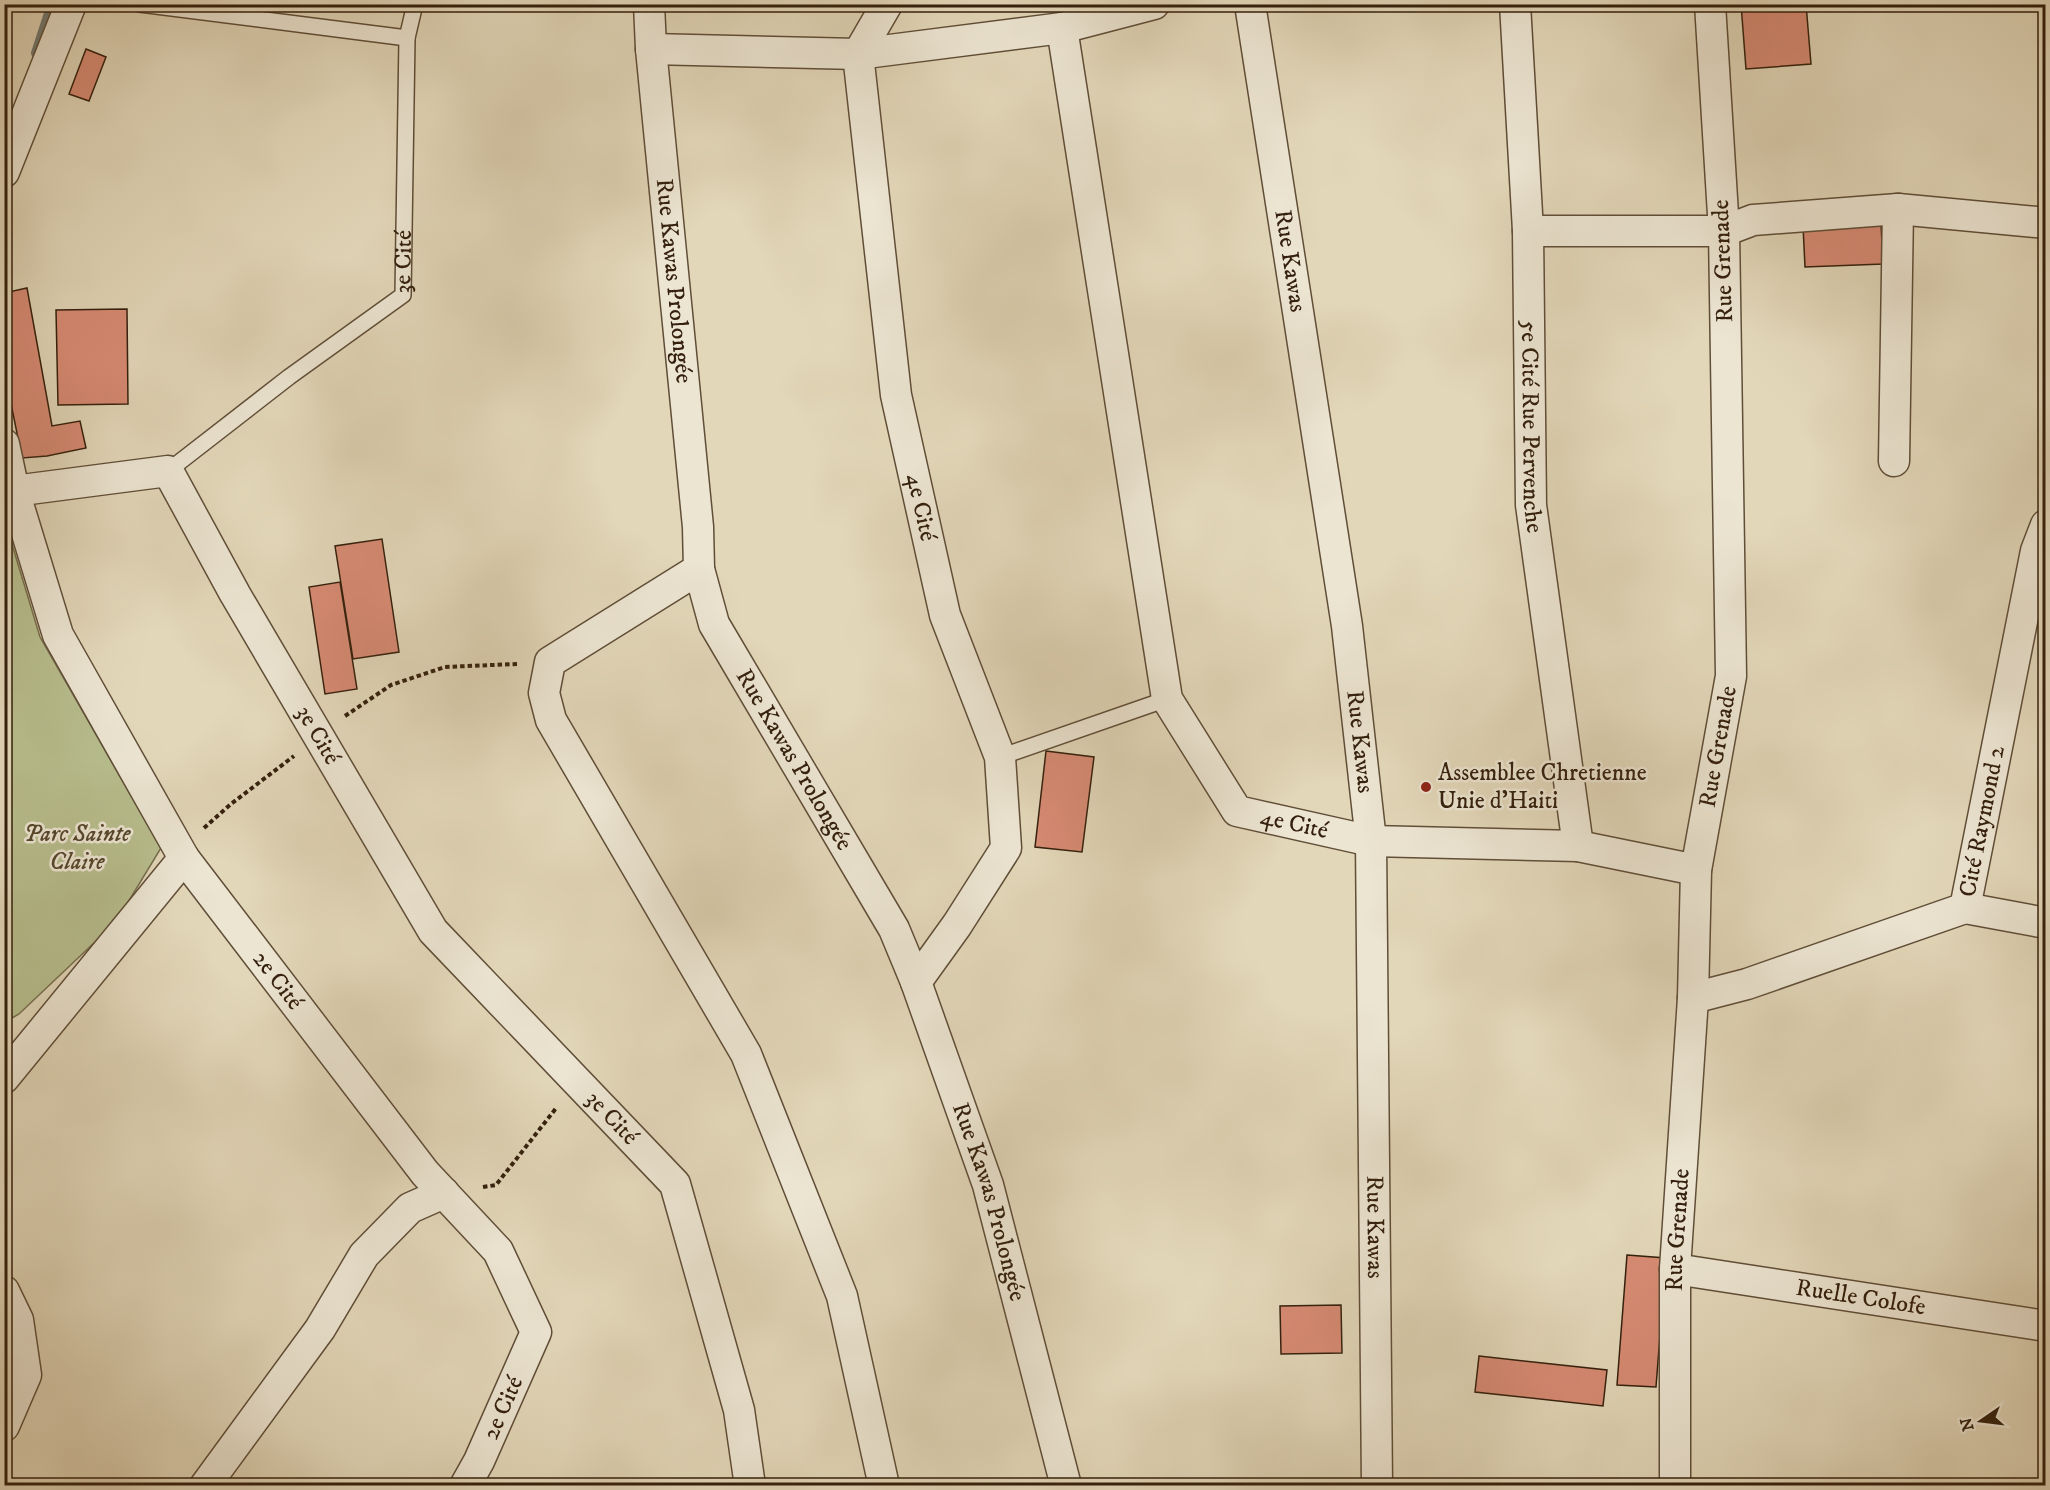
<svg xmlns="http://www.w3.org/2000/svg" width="2050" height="1490" viewBox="0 0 2050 1490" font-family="'IM FELL DW Pica',serif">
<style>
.green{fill:#b7bd8d;stroke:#766e4d;stroke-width:1.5}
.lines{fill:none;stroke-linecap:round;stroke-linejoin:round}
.stream{stroke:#717b75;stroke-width:10}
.building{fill:#d78b74;stroke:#34200d;stroke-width:1.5}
.lane-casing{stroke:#604e38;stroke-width:18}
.street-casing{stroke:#604e38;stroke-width:33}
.path{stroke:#34200d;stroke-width:4;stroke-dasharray:4.5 3;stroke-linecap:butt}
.lane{stroke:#ece5d2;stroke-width:15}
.street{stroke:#ece5d2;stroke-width:30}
.poi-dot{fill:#8f2418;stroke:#ece5d2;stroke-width:2}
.labels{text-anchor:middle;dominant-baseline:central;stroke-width:5;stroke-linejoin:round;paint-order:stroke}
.street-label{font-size:24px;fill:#34200d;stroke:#ece5d2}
.poi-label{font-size:24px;fill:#34200d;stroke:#ece5d2;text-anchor:start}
.park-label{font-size:24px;font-style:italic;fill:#55472d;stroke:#ece5d2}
</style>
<rect width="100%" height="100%" fill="#e2d7b9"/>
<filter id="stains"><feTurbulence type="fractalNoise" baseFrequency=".00333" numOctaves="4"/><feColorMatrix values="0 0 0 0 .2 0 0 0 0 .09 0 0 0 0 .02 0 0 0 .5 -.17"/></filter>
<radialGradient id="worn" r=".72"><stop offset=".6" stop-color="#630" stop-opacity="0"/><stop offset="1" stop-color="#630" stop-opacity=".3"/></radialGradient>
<path class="green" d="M5 521 40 637 161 848 116 922 19 1014 5 1022Z"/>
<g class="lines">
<path class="stream" d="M36 53 52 4"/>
</g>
<path class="building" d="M1741 4H1806L1811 64 1746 69Z
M86 49 106 57 89 101 69 94Z
M1881 223 1883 264 1805 267 1803 226Z
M27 288 52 426 80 421 86 448 47 456 22 458 4 369V293Z
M127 309 128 404 58 405 56 310Z
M382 539 399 652 353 659 335 546Z
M340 582 357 689 325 694 309 587Z
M1046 751 1094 757 1082 852 1035 847Z
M1627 1255 1666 1258 1656 1387 1617 1385Z
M1341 1305 1342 1353 1281 1354 1280 1306Z
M1479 1356 1607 1370 1603 1406 1475 1392Z"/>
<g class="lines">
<g class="lane-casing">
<g id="lane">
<path d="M140 4 407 38"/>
<path id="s1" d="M168 471 289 377 403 295 407 38 415 4"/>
<path d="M1000 757 1167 699"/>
</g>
</g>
<g class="street-casing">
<g id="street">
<path id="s2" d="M649 4 651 49 698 527 699 569 714 624 894 929 916 982 988 1185 1066 1486"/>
<path id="s3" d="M887 4 858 54 896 395 945 615 1000 757 1006 848 957 925 916 982"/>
<path id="s4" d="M1250 4 1347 626 1371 841 1377 1486"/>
<path id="s5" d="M1515 4 1528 231 1531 505 1578 846"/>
<path id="s6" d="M1062 28 1167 699 1237 811 1371 841 1578 846 1696 870"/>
<path d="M651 49 858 54 1062 28 1154 4"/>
<path d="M4 172 71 4"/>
<path d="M1528 231H1724L1753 220 1898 209 2046 223"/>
<path id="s7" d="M4 444 14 491 58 635 184 858 425 1173 498 1251 536 1332 479 1461 465 1486"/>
<path d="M1894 461 1898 209"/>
<path id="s8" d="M14 491 168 471 235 594 433 931 675 1184 739 1410 750 1486"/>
<path d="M699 569 550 662 544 693 551 720 746 1054 842 1296 884 1486"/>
<path d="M1965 908 2046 923"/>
<path id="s9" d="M1693 998 1747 984 1965 908 2036 551 2046 525"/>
<path d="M4 1078 184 858"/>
<path id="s10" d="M1675 1269 2046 1326"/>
<path d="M4 1291 18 1320 26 1375 4 1426"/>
<path d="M205 1486 320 1329 364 1255 410 1208 444 1193"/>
<path id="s11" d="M1675 1486V1269L1693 998 1696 870 1731 676 1724 231 1710 4"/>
</g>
</g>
<path class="path" d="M345 716 391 685 445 667 517 664
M204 828 231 804 294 756
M483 1187 496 1185 557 1107"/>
<use href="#lane" class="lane"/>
<use href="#street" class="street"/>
</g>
<circle class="poi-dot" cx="1426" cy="787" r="6"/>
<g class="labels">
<g class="street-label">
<text stroke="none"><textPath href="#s1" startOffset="327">3e Cité</textPath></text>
<text stroke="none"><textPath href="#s4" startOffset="260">Rue Kawas</textPath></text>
<text transform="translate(1723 261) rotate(-92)">Rue Grenade</text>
<text stroke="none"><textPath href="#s2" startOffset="278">Rue Kawas Prolongée</textPath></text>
<text stroke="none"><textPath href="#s5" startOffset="423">5e Cité Rue Pervenche</textPath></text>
<text stroke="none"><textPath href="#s3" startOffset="516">4e Cité</textPath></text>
<text stroke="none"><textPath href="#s8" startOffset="459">3e Cité</textPath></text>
<text stroke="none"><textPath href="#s4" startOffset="746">Rue Kawas</textPath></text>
<text stroke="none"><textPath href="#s11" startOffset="742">Rue Grenade</textPath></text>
<text stroke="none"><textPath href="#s2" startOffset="782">Rue Kawas Prolongée</textPath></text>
<text stroke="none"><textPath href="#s9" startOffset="375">Cité Raymond 2</textPath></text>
<text stroke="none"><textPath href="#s6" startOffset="870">4e Cité</textPath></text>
<text stroke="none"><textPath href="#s7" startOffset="609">2e Cité</textPath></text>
<text stroke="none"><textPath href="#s8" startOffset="945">3e Cité</textPath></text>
<text stroke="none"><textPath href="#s2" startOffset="1268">Rue Kawas Prolongée</textPath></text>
<text stroke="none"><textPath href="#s4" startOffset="1232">Rue Kawas</textPath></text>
<text stroke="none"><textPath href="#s11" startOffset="256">Rue Grenade</textPath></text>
<text stroke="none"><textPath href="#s10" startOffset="188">Ruelle Colofe</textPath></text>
<text transform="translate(503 1408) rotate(-66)">2e Cité</text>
</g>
<g class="poi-label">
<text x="1438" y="773">Assemblee Chretienne<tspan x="1438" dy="28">Unie d'Haiti</tspan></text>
</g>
<g class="park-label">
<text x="77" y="834">Parc Sainte<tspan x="77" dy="28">Claire</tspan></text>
</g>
</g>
<rect width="2050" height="1490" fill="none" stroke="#e2d7b9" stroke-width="24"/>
<rect x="6" y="6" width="2038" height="1478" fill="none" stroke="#34200d" stroke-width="3"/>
<rect x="12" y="12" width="2026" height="1466" fill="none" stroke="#34200d" stroke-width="1.5"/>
<g transform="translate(1981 1421) rotate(256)" stroke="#ece5d2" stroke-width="4.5" paint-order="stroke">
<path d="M0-4.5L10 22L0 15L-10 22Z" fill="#34200d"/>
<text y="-9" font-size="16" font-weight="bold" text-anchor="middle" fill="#34200d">N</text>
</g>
<rect width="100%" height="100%" filter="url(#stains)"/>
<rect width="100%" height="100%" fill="url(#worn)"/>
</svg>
